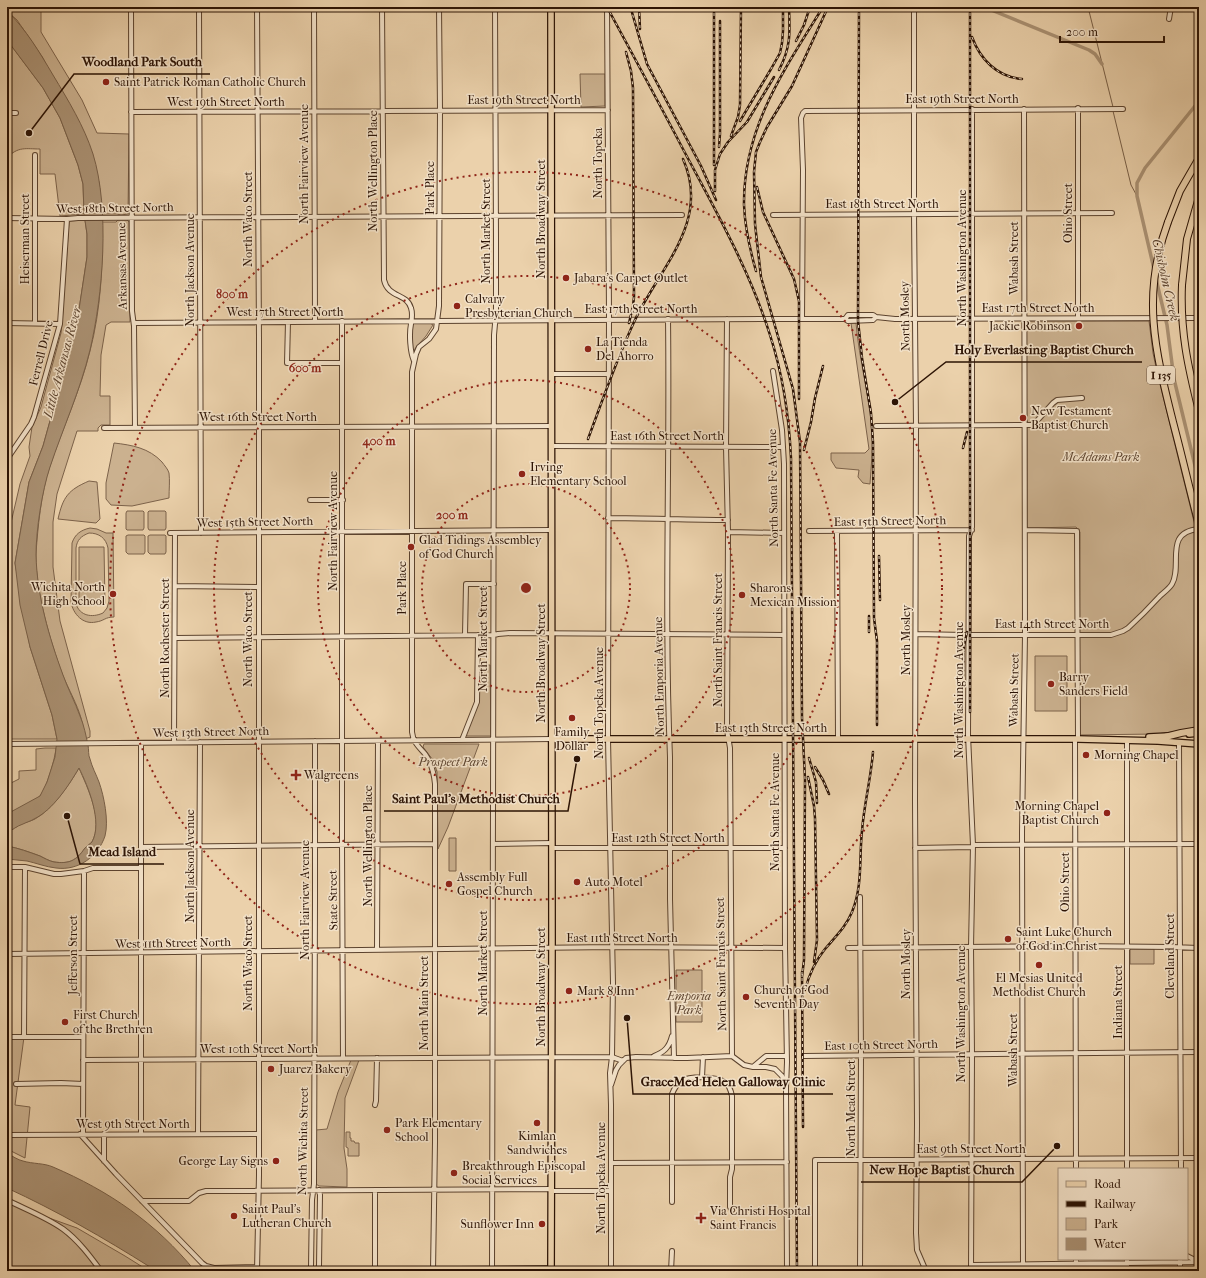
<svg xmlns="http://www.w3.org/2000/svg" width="1206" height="1278" viewBox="0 0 1206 1278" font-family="'IM FELL French Canon',serif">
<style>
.green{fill:#cbb18f;stroke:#7c624a;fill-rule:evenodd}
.water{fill:#aa9173;stroke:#785f47}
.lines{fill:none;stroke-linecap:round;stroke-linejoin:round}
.stream{stroke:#785f47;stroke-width:1}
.canal{stroke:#aa9173;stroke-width:3.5}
.minor-casing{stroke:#5c432e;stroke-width:6}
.major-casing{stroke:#2d1405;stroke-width:8}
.highway-casing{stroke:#2d1405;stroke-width:8}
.minor{stroke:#f2e1c8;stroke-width:4}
.major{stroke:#ebd1ab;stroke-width:5.5}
.highway{stroke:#ebd1ab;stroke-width:6}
.rail-casing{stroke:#2d1405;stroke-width:2.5}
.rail{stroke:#f2e1c8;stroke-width:1;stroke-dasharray:3;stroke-linecap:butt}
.highway-bridge-casing{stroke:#2d1405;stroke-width:8;stroke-linecap:butt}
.highway-bridge{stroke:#ebd1ab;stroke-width:6}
.ring{fill:none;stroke:#8f2418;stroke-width:2;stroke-dasharray:2 4}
.poi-dot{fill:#8f2418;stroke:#f2e1c8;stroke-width:1.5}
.labels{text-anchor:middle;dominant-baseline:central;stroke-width:3;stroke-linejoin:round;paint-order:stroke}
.shield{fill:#f2e1c8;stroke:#685240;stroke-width:1}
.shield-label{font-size:11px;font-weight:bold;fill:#2d1405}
.poi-label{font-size:12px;fill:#2d1405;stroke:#f2e1c8;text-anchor:start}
.street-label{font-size:12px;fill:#2d1405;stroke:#f2e1c8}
.park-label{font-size:12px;font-style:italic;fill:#5c432e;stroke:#f2e1c8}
.water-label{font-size:13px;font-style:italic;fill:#5f4631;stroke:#f2e1c8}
.centre{fill:#8f2418;stroke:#f2e1c8;stroke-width:2}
.ring-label{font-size:12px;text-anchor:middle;font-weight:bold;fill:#8f2418;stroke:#f2e1c8;stroke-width:3;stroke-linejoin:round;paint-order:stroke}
.leader{fill:none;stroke:#2d1405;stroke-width:1.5}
.callout-dot{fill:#2d1405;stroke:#f2e1c8;stroke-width:1.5}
.callout-label{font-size:13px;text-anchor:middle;font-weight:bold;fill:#2d1405;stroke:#f2e1c8;stroke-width:3;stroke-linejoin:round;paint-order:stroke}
</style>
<rect width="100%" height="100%" fill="#ebd1ab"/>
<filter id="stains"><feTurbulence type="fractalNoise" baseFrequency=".005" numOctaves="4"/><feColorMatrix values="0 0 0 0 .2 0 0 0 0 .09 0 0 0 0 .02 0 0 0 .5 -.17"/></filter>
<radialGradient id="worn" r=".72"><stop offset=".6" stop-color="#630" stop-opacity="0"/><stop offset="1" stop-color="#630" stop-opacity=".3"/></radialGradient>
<path class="green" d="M7 7H15L16 9H41V32L82 100 97 133 129 134 128 214 121 215 117 214H102L99 182 43 58 17 20 7 11Z
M7 40 43 88 60 118 78 165 83 184 84 214 60 216 55 174H40V149C26 149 18 146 7 158Z
M580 74H605V106L581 107Z
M85 220 87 234V257L78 316 60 385 43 446 29 482 15 563 30 647 52 715 57 739H7V559L10 527 20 484 30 456 29 447 32 427 41 407 61 333 62 323 69 221Z
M118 220H127L129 222 130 322H111L106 325 101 355 100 396H110V425H101L98 428V431H77L57 494 53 522V567L60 621 90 731V737L85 739C84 732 83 725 81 718 77 704 69 690 63 676 50 641 35 590 36 553 38 526 41 494 49 469 62 429 80 392 90 351 101 309 103 265 102 222H116Z
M1028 321H1149L1153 353 1157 372 1199 542V728L1157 734 1079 735 1080 532 1076 527 1028 528 1027 526V428L1029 427 1028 422 1026 420V323Z
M412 323H430L433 325 426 336 413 351 411 349Z
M851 323H856C859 360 870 397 872 434 873 450 871 467 870 484L863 483 858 477 859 470 836 468 831 460V453H865L869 449Z
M114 443C132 445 149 448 162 462 164 465 168 469 169 473 170 480 169 490 169 498L132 506 111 505 106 499V483Z
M89 481 97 482 100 519 96 523 58 519C63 497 68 490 89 481Z
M127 511H143L144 512V528L143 530H127L126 529V513Z
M149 511H165L166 512V528L165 530H149L148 528V512Z
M90 528 97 529 106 533H113L114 617C105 617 104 621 96 622 83 625 73 614 71 602L72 543C75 534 81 530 90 528ZM89 533C99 533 106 538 108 548L109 601 107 608 103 613C92 618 80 616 76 604V548C77 540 81 536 89 533Z
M128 535H144L145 536V552L144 554H128L126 552V536Z
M150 535H165L166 536V552L165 554H150L148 552V536Z
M79 547H104L105 604H79Z
M1035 656H1067V711H1035Z
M478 665H490L491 736H467L466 734 478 702Z
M424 744H479L448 827 438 849 437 772 433 760 423 747Z
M45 748H56C55 759 47 787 40 796 35 801 14 811 7 814V785L19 779V771L36 770V749Z
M79 768C87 787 104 820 92 842 90 844 87 846 85 848 76 861 70 864 54 862 49 861 44 858 40 856 29 852 18 848 7 846V833C12 830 17 826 23 823 27 822 31 821 35 819 53 809 69 785 79 768Z
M449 838H456V871H449Z
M1131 949H1154V964H1130V950Z
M676 970H702V1022H676Z
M7 1037H24L15 1105 30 1107 25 1158 7 1149Z
M351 1060H359L345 1098 344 1148 347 1169V1187L319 1186 316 1184V1130L327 1129 338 1092Z
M346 1132H350V1138H351V1141H354L355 1143H359V1156H348V1148L346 1147Z
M7 1203 77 1228 125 1256 149 1271H7Z"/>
<path class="water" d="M7 11C26 29 40 53 53 75 68 100 84 126 93 154 110 209 103 295 90 350 80 391 63 428 50 467 42 491 36 530 36 555 37 596 49 637 63 675 68 689 75 702 80 716 84 725 86 736 88 745 89 750 88 755 90 759 92 767 96 774 99 782 104 796 109 821 105 836 98 857 78 871 56 868 46 867 36 863 27 861 20 860 14 860 7 859V846C18 848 29 852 40 856 44 858 49 861 54 862 69 864 76 861 85 848 87 846 90 844 92 842 103 822 88 786 79 768 69 785 53 810 34 819 31 821 27 822 23 824 17 826 12 830 7 833V814L40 796 47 782 55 757 57 739 52 715 30 647 20 605 15 563 29 482 43 446 60 385 78 316 87 257V234L84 214 83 184 78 165 60 118 43 88 7 40Z
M7 1153C12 1156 18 1160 23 1161 33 1164 44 1163 53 1167 109 1191 156 1223 195 1271H153L150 1267C104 1238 57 1211 7 1188Z"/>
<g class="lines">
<path class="stream" d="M1088 7 1113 107
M1113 111 1131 185 1137 196"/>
<path class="canal" d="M984 7 1089 50 1095 54 1102 64
M1154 269 1137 196V183L1145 168 1199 101
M1156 279 1167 325 1174 379 1199 482"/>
<g class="minor-casing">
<path id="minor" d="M131 7 132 311 134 326 135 428
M199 7 201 533
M257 7 259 339V1175L257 1271
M314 7 315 322
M382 7 384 280C388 298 407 293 411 308 413 314 412 318 411 324 409 334 410 352 414 361
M607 7 609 313 608 739 613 983 612 1057 610 1073 611 1105V1271
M914 7V214L916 426 915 801 917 1124 916 1233 917 1250 926 1271
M1169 19 1171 7
M131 112 608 110
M7 113H16
M35 155V323
M773 215 1112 213
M7 218 67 219 78 218 682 215
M1078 318V108
M668 319C670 465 664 611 670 757V899L674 1058
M727 319 726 447 728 532 727 730 730 748C730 851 731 954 732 1056
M802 319 803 170 801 118 803 113 805 111 1123 109
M845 319 848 315H873L876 317 895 319 1199 318
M342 321V845L343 1058
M288 322 287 363H342
M7 323 60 324
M134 323 762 319H845L848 321 873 320 876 317
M773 371 782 430 784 464 785 948 787 1062 786 1088 787 1271
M552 374H609
M876 426 1031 425 1035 423 1053 403 1057 400 1082 398
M104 428 552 426
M552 446 783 447
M7 459 31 424 34 417 60 324 67 219
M310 500H343
M608 518C648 518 688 520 728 520
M1025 530 1077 531 1078 739
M809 531 972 530
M728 532 784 533
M837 532 838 739
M170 533 552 530
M175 586 259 587
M916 634 964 635H1111L1123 631 1128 628C1139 618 1149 608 1159 597 1163 593 1169 589 1172 584 1183 565 1163 532 1199 529
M465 635 466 584H494
M175 638 494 635 498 634 510 633 784 635
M1075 739 1076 1169
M462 740 477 702 478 635
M1127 740V1169
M174 742 175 533
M141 743V1134
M1179 743 1181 1169
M7 744 552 739
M493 844 552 843
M973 845 1199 844
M141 847 435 844
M552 848H785
M915 848 972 847
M7 867H25L54 874H61L84 871 93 868H141
M860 897 861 1056 860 1271
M848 948 1075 946 1171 947 1199 948
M377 950 378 741
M7 954 613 947 785 948
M7 1037H83
M24 1037 25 867
M654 1056C664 1052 669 1048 672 1036
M804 1056 1199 1052
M83 1060 612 1057 623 1061
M754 1066 766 1056H786
M702 1077 703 1057
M16 1084 61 1083 83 1084
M611 1085 616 1070 619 1065 626 1058 636 1057 687 1058 732 1056 744 1065 753 1067H766L775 1069 782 1076 785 1085
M375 1105 376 1101 377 1058
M80 1134 116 1174 202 1263 206 1266 214 1268 257 1267
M83 1134 84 871
M198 1134 200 742
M7 1135 258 1134
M104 1161V1134
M611 1163 787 1162
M552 1191H611
M7 1200C25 1209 46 1217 63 1229 78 1240 90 1256 101 1271
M142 1201H189L199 1193 206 1191 552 1189
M672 1202V1094C674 1089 677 1084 681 1081 690 1076 716 1076 725 1082 729 1085 731 1091 732 1096V1169L730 1177V1207L732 1210
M1187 1256 1195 1260H1199
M1127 1259V1271
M1180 1259V1271
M971 1265 1199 1262
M314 1270 311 1267 312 1200 314 1184 315 900V741
M257 1271 551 1268
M316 1271 319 1266 320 1195 319 1190
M375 1271V1190
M433 1271 435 1142V784C434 773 432 764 425 754 419 747 413 742 412 732V372L416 354 419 347 429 339 436 329 439 306 440 110 439 7
M492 1271 494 335 496 313V237L495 7
M671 1271 672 1251
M815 1271V1160L1199 1158
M971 1271 972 1054 971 947 973 845 968 735 969 536 972 527V109
M1023 1271 1022 832 1025 635 1024 109
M1076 1271V1259"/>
</g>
<g class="major-casing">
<path id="major" d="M551 7 552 939 551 1271
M1189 734 1199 733
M1149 737 1169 736
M552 739H1078L1158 741 1199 744"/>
</g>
<g class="highway-casing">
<path id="highway" d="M1168 222 1180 191 1199 158
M1182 285 1187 239 1199 197
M1165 737 1181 733 1199 730"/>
</g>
<use href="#minor" class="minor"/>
<use href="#major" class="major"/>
<use href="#highway" class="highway"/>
<g class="rail-casing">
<path id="rail" d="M607 7C633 55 659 103 684 151 716 211 750 271 770 335 783 375 789 416 791 458L797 1271
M639 7 640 29
M714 7V165
M859 7 858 321 862 358 871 413 873 442 874 618 877 641V725
M631 9 647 64 701 166 716 200
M972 37C980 59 997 77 1022 79
M796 41 804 25 810 7
M626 52 631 71 633 88 634 297 633 306 629 323
M779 70C791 47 790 33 789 7
M740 121 771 69 780 53 782 43 783 31V7
M731 136 738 117 740 105 741 7
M719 147 720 134V21
M757 187 763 212 794 279 799 301V399
M715 191V170L720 154 728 142 747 122 774 77
M756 271C750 250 745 228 744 205 743 128 784 70 823 7
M588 439C603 399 617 358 635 320 660 267 711 222 683 159
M963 448 967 432
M804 450 811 422 815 398 823 366
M879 556 880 600
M869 632V616
M963 677 964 646 967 632
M970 712V7
M809 758 816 782 817 803
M815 767 823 780 829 794
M808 777 814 806 815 818 817 940 814 962
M802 972 803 1127
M802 977 804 960 805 779 802 718 800 442 793 389 761 277 755 224 754 172 756 152 760 142 767 127 792 86 828 7
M805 990C809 975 816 960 825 949 835 937 846 927 852 912 863 885 859 858 862 831 864 804 871 778 873 752"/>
</g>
<use href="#rail" class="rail"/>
<g class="highway-bridge-casing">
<path id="highway-bridge" d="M1168 222C1141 295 1155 350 1173 422 1182 456 1190 491 1199 525
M1182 285C1180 331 1188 367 1199 411"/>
</g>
<use href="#highway-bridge" class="highway-bridge"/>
</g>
<g class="ring">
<circle cx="526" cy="588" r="104"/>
<circle cx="526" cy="588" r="208"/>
<circle cx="526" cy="588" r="312"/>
<circle cx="526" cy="588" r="416"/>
</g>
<g class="poi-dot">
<circle cx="106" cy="82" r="4"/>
<circle cx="566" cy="278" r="4"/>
<circle cx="457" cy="306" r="4"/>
<circle cx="1079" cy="326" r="4"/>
<circle cx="588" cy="349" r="4"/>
<circle cx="1023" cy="418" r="4"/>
<circle cx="522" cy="474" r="4"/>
<circle cx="411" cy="547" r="4"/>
<circle cx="113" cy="594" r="4"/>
<circle cx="742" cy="595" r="4"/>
<circle cx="1051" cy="684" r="4"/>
<circle cx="572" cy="718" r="4"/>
<circle cx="1086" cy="755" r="4"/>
<path d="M294 769h4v4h4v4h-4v4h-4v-4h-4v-4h4z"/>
<circle cx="1107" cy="813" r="4"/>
<circle cx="577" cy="882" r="4"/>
<circle cx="449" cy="884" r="4"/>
<circle cx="1008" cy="939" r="4"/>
<circle cx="1039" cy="965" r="4"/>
<circle cx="569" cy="991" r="4"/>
<circle cx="746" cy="997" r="4"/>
<circle cx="65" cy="1022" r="4"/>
<circle cx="271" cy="1069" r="4"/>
<circle cx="537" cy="1123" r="4"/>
<circle cx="387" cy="1130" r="4"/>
<circle cx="276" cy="1161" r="4"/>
<circle cx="454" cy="1173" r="4"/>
<circle cx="234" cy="1216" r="4"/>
<path d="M699 1212h4v4h4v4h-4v4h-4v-4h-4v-4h4z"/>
<circle cx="542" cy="1224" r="4"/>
</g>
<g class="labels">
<rect class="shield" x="1147" y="366" width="28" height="18" rx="3"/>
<g class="shield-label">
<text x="1161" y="375">I 135</text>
</g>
<g class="poi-label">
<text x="114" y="82">Saint Patrick Roman Catholic Church</text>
<text x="574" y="278">Jabara's Carpet Outlet</text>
<text x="465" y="299">Calvary<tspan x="465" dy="14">Presbyterian Church</tspan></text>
<text x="1071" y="326" text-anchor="end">Jackie Robinson</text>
<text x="596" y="342">La Tienda<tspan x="596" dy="14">Del Ahorro</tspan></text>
<text x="1031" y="411">New Testament<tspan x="1031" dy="14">Baptist Church</tspan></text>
<text x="530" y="467">Irving<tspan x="530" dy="14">Elementary School</tspan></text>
<text x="419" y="540">Glad Tidings Assembley<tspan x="419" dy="14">of God Church</tspan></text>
<text x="105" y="587" text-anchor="end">Wichita North<tspan x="105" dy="14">High School</tspan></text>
<text x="750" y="588">Sharons<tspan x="750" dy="14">Mexican Mission</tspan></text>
<text x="1059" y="677">Barry<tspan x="1059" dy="14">Sanders Field</tspan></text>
<text x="572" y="732" text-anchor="middle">Family<tspan x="572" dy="14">Dollar</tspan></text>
<text x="1094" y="755">Morning Chapel</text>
<text x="304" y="775">Walgreens</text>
<text x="1099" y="806" text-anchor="end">Morning Chapel<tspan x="1099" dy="14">Baptist Church</tspan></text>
<text x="457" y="877">Assembly Full<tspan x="457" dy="14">Gospel Church</tspan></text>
<text x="585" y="882">Auto Motel</text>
<text x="1016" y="932">Saint Luke Church<tspan x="1016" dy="14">of God in Christ</tspan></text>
<text x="1039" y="978" text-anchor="middle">El Mesias United<tspan x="1039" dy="14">Methodist Church</tspan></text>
<text x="754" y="990">Church of God<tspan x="754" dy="14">Seventh Day</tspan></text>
<text x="577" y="991">Mark 8 Inn</text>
<text x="73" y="1015">First Church<tspan x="73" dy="14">of the Brethren</tspan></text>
<text x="279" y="1069">Juarez Bakery</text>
<text x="395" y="1123">Park Elementary<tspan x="395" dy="14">School</tspan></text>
<text x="537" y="1136" text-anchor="middle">Kimlan<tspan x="537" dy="14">Sandwiches</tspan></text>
<text x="268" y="1161" text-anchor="end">George Lay Signs</text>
<text x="462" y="1166">Breakthrough Episcopal<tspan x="462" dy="14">Social Services</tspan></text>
<text x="242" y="1209">Saint Paul's<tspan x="242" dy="14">Lutheran Church</tspan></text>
<text x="710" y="1211">Via Christi Hospital<tspan x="710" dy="14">Saint Francis</tspan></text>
<text x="534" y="1224" text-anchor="end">Sunflower Inn</text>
</g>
<g class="street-label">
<text x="962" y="99">East 19th Street North</text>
<text x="524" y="100">East 19th Street North</text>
<text x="226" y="102">West 19th Street North</text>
<text transform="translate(598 163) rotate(-90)">North Topeka</text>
<text transform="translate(304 164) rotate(-90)">North Fairview Avenue</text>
<text transform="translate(373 171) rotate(-90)">North Wellington Place</text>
<text transform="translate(430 188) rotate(-90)">Park Place</text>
<text x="882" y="204">East 18th Street North</text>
<text transform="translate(115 208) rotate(-1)">West 18th Street North</text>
<text transform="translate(1068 213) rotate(-90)">Ohio Street</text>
<text transform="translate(248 219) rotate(-90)">North Waco Street</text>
<text transform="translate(541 219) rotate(-90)">North Broadway Street</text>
<text transform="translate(486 231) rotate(-90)">North Market Street</text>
<text transform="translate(25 239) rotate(-90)">Heiserman Street</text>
<text transform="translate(962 258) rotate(-90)">North Washington Avenue</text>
<text transform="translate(1014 258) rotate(-90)">Wabash Street</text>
<text transform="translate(122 266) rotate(-91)">Arkansas Avenue</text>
<text transform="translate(190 270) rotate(-90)">North Jackson Avenue</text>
<text x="1038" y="308">East 17th Street North</text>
<text x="641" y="309">East 17th Street North</text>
<text x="285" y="312">West 17th Street North</text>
<text transform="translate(905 316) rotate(-91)">North Mosley</text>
<text transform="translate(41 353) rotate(-76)">Ferrell Drive</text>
<text x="258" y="417">West 16th Street North</text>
<text x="667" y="436">East 16th Street North</text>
<text transform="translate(773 488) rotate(-91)">North Santa Fe Avenue</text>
<text transform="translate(890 521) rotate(-1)">East 15th Street North</text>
<text transform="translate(255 522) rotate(-1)">West 15th Street North</text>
<text transform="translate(333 531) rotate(-90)">North Fairview Avenue</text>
<text transform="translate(402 588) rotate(-90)">Park Place</text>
<text x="1052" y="624">East 14th Street North</text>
<text transform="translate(165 638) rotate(-90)">North Rochester Street</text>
<text transform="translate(248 639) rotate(-90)">North Waco Street</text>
<text transform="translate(483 639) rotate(-90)">North Market Street</text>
<text transform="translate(718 640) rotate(-90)">North Saint Francis Street</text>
<text transform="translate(906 640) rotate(-90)">North Mosley</text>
<text transform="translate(541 663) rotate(-90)">North Broadway Street</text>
<text transform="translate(659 676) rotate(-91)">North Emporia Avenue</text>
<text transform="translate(959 690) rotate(-90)">North Washington Avenue</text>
<text transform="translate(1014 690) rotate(-89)">Wabash Street</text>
<text transform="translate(599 703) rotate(-90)">North Topeka Avenue</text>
<text x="771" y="728">East 13th Street North</text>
<text transform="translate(211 732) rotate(-1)">West 13th Street North</text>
<text transform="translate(775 812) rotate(-90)">North Santa Fe Avenue</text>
<text x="668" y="838">East 12th Street North</text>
<text transform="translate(368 846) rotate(-90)">North Wellington Place</text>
<text transform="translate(190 866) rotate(-90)">North Jackson Avenue</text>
<text transform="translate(1065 882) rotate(-90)">Ohio Street</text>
<text transform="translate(305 900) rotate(-90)">North Fairview Avenue</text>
<text transform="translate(333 900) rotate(-91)">State Street</text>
<text x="622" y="938">East 11th Street North</text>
<text transform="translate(173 943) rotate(-1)">West 11th Street North</text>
<text transform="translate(73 955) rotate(-90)">Jefferson Street</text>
<text transform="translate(1170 956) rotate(-90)">Cleveland Street</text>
<text transform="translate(248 963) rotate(-90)">North Waco Street</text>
<text transform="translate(483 963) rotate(-90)">North Market Street</text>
<text transform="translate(721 964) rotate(-91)">North Saint Francis Street</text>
<text transform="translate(906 964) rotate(-90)">North Mosley</text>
<text transform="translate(541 987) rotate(-90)">North Broadway Street</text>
<text transform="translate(1118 1002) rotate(-90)">Indiana Street</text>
<text transform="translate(424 1003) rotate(-90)">North Main Street</text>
<text transform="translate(961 1014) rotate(-90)">North Washington Avenue</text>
<text transform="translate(881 1045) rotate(-1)">East 10th Street North</text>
<text x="259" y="1049">West 10th Street North</text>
<text transform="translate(1013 1050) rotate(-90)">Wabash Street</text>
<text transform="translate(851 1108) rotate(-90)">North Mead Street</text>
<text x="133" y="1124">West 9th Street North</text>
<text transform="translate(303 1141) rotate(-89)">North Wichita Street</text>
<text x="971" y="1149">East 9th Street North</text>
<text transform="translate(601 1178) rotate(-90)">North Topeka Avenue</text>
</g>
<g class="park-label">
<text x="1101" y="457">McAdams Park</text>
<text x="453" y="762">Prospect Park</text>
<text x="689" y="996">Emporia<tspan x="689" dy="14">Park</tspan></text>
</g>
<g class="water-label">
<text transform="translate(1166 280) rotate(77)">Chisholm Creek</text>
<text transform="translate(62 362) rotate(-75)">Little Arkansas River</text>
</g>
</g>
<circle cx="526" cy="588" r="6" class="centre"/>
<g class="ring-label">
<text x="232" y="298">800 m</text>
<text x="305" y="372">600 m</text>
<text x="379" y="445">400 m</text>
<text x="452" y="519">200 m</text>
</g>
<path class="leader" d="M29 133L74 74H210M895 402L946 362H1142M577 759L568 811H384M67 816L80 864H164M627 1018L633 1094H833M1057 1146L1022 1182H861"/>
<g class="callout-dot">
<circle cx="29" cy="133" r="4"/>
<circle cx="895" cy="402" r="4"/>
<circle cx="577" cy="759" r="4"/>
<circle cx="67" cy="816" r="4"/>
<circle cx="627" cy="1018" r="4"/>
<circle cx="1057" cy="1146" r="4"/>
</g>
<g class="callout-label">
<text x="142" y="66">Woodland Park South</text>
<text x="1044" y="354">Holy Everlasting Baptist Church</text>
<text x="476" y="803">Saint Paul's Methodist Church</text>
<text x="122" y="856">Mead Island</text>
<text x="733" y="1086">GraceMed Helen Galloway Clinic</text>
<text x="942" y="1174">New Hope Baptist Church</text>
</g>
<rect width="1206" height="1278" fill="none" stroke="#ebd1ab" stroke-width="24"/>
<rect x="8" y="8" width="1190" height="1262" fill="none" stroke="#2d1405" stroke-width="2"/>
<rect x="12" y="12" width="1182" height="1254" fill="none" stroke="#2d1405"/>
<rect x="1058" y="1168" width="130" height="92" fill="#f2e1c8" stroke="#a38f7a"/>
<rect x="1066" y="1181" width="20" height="6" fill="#ebd1ab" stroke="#a38f7a"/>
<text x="1094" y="1188" font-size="12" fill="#2d1405">Road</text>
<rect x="1066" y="1201" width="20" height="6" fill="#2d1405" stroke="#a38f7a"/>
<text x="1094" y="1208" font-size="12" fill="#2d1405">Railway</text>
<rect x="1066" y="1218" width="20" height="12" fill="#cbb18f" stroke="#a38f7a"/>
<text x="1094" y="1228" font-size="12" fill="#2d1405">Park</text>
<rect x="1066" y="1238" width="20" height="12" fill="#aa9173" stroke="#a38f7a"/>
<text x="1094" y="1248" font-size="12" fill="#2d1405">Water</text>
<path d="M1060 36v6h104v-6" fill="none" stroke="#2d1405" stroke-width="2"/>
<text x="1066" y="36" font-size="12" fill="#2d1405" stroke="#f2e1c8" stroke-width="3" paint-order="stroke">200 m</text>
<rect width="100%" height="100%" filter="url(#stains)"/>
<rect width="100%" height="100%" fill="url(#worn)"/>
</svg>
